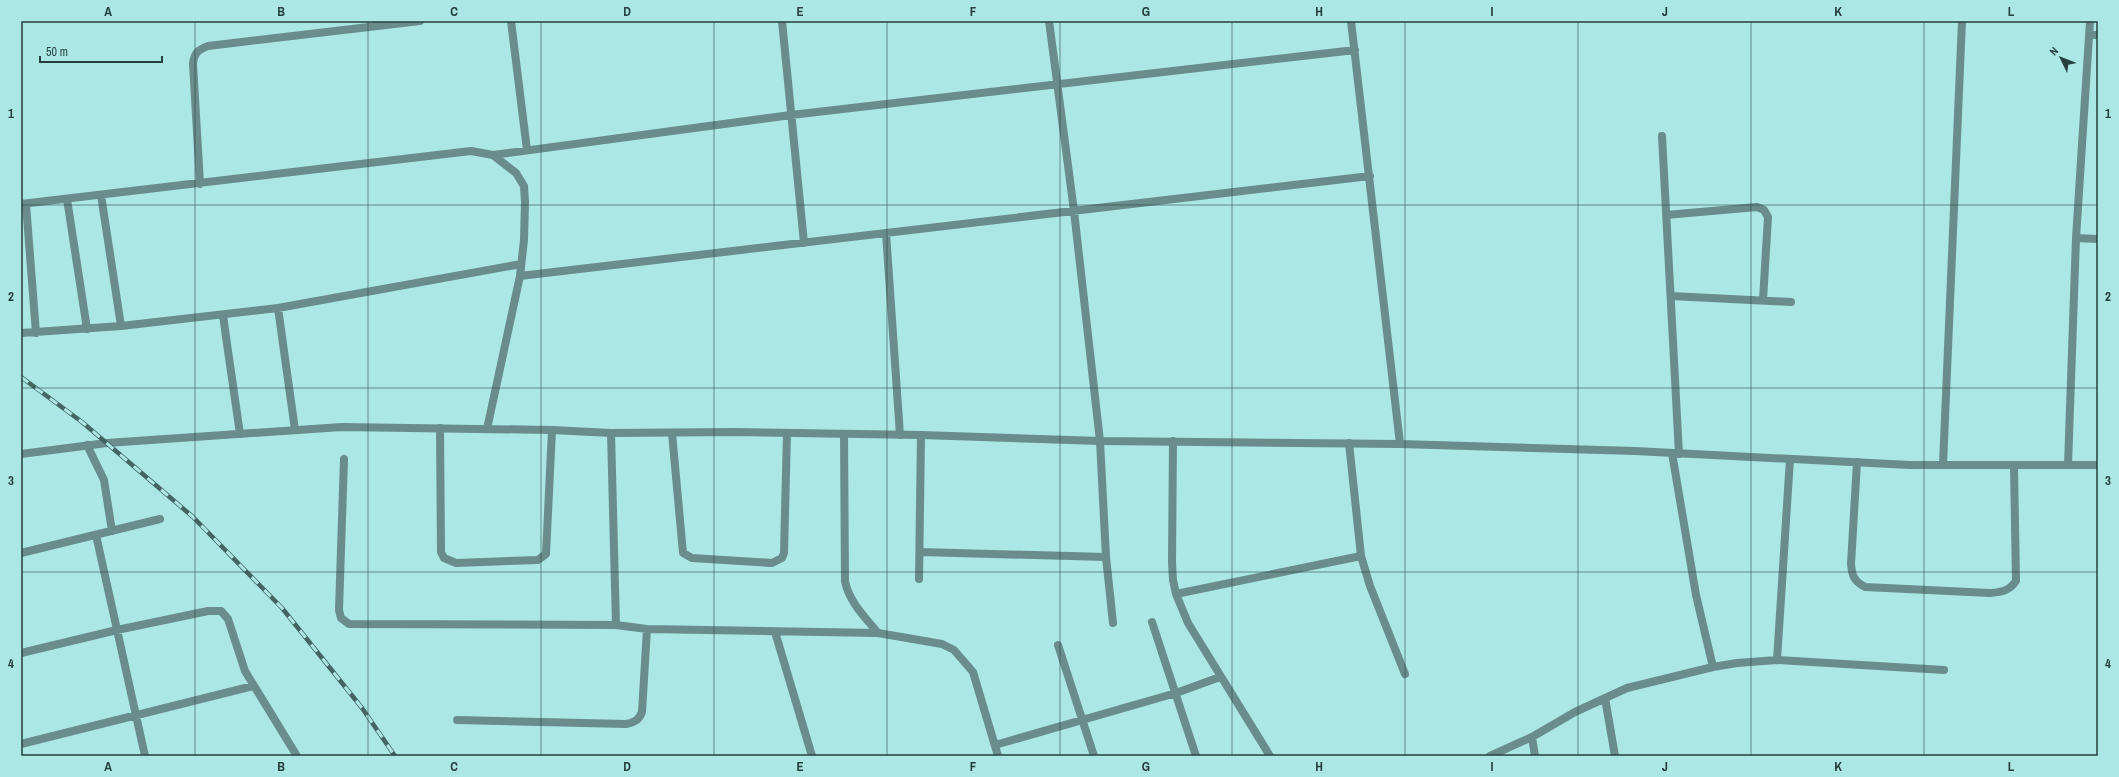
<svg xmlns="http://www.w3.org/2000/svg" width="2119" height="777" viewBox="0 0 2119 777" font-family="'Archivo Narrow',sans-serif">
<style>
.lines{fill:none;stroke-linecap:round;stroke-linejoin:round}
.service{stroke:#6a8c8c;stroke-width:8}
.minor{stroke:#6a8c8c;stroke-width:8}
.tertiary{stroke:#6a8c8c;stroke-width:8}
.rail-casing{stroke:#446564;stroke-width:4.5}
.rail{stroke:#aae7e5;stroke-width:3;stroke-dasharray:9;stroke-linecap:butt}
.grid{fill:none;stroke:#263f3e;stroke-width:1;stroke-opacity:0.55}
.neatline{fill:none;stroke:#263f3e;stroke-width:1.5}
.grid-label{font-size:13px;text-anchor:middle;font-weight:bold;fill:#263f3e}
</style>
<rect width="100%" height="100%" fill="#aae7e5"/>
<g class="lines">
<path class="service" d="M1662 136 1679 454
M1666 215 1757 207 1764 210 1768 217 1763 300
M1671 296 1791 302
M223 315 226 337
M1857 462 1851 564C1852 576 1854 581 1865 587L1990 593C2002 592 2009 591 2016 581L2014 465"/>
<path class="minor" d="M511 21 527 150
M782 21 804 243
M1049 21 1074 211 1100 441 1106 557 1113 623
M1351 21 1400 444
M2090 35H2098
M493 155 791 115 1355 50
M200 184 193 64C194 54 197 50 208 46L420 21
M101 195 121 326
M67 199 87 329
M21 204 471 151 493 155 516 173 524 186 525 202 524 240 520 276 487 429
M26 204 36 333
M886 233 900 435
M2076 238 2098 239
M520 276 1370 176
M278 308 295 430
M21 333 121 326 278 308 521 264
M226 337 240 434
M440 428 441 552 444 558 456 563 538 560 546 554 552 430
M611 433 616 625
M672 433 683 553 692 558 772 563 782 558 784 553 787 433
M844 434 845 581C849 602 865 617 878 633
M1173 441 1172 562 1173 580 1176 594 1188 623 1270 756
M1349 443 1361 556 1370 586 1405 674
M87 445 104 480 112 531
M1672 453 1696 595 1713 667
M344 459 339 610 341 618 349 624 616 625 647 629 878 633 942 644 954 650 973 672 998 756
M1943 465 1962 21
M2068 465 2076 238 2090 21
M96 535 145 756
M920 552 1106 557
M21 553 160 519
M919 579 921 435
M1176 594 1361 556
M1152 622 1196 756
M775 632 812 756
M1058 645 1094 756
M21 653 117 630 208 611H221L228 619 245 671 297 756
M1777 660 1790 459
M1605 698 1615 756
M457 720 626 724C635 722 639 720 642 712L647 629
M1532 737 1535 756
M21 744 253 686
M995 745 1176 693 1220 677
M1490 756 1532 737 1575 712 1627 688 1713 667 1737 663 1777 660 1944 670"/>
<path class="tertiary" d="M21 454 107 443 342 427 552 430 611 433 735 432 921 435 1100 441 1400 444 1635 451 1910 465H2098"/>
<g class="rail-casing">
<path id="rail" d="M21 377 82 422 193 517 282 608 362 708 395 756"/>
</g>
<use href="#rail" class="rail"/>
</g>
<path class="grid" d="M195 21V756M368 21V756M541 21V756M714 21V756M887 21V756M1060 21V756M1232 21V756M1405 21V756M1578 21V756M1751 21V756M1924 21V756M21 205H2098M21 388H2098M21 572H2098"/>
<rect width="2119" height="777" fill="none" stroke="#aae7e5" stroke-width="44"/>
<g transform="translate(2061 58) rotate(313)" stroke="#aae7e5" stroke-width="3" paint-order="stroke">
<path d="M0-3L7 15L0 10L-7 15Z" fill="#263f3e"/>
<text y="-6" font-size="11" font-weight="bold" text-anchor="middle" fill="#263f3e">N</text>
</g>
<path d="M40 56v6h122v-6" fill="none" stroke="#263f3e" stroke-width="2"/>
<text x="46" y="56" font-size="12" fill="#263f3e" stroke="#aae7e5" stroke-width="3" paint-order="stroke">50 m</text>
<rect x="22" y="22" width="2075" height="733" class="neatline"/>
<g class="grid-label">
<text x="108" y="16">A</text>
<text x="281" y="16">B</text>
<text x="454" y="16">C</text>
<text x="627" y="16">D</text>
<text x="800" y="16">E</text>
<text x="973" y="16">F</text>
<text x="1146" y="16">G</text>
<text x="1319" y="16">H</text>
<text x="1492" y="16">I</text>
<text x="1665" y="16">J</text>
<text x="1838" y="16">K</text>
<text x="2011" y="16">L</text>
<text x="11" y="118">1</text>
<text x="2108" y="118">1</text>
<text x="11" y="301">2</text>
<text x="2108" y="301">2</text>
<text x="11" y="485">3</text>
<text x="2108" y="485">3</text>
<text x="11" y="668">4</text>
<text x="2108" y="668">4</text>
<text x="108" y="771">A</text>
<text x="281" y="771">B</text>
<text x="454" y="771">C</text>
<text x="627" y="771">D</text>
<text x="800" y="771">E</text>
<text x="973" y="771">F</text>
<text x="1146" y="771">G</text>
<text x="1319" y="771">H</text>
<text x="1492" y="771">I</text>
<text x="1665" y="771">J</text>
<text x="1838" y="771">K</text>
<text x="2011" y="771">L</text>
</g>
</svg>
